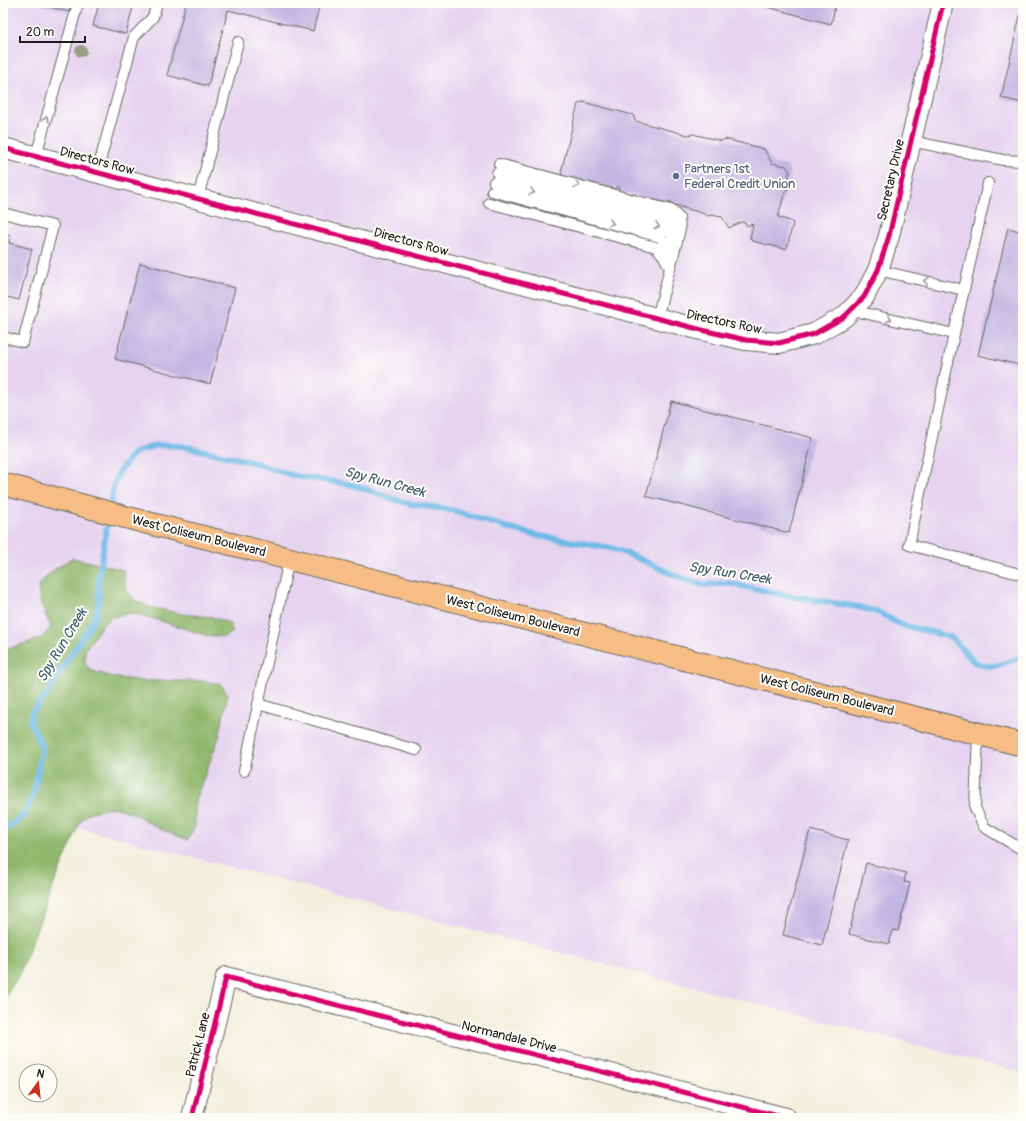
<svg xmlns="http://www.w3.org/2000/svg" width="1026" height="1121" viewBox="0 0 1026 1121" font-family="Pangolin,sans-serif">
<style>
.built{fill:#e6d3f0}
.forest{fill:#91b96e;stroke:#566a45}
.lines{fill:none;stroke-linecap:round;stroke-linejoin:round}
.stream{stroke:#6cb9e6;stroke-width:6}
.building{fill:#c2b6e3}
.lane-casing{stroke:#676660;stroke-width:12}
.street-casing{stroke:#676660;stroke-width:22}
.highway-casing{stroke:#676660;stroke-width:24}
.lane{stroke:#fff;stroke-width:10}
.street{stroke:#fff;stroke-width:20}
.highway{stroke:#f6be86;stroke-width:22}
.cycleway-casing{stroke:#fdfcf7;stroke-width:8}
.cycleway{stroke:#d6006c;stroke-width:5}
.tree{fill:#9a9f86}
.oneway{stroke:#999}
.service-dot{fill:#5c6f8a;stroke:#fdfcf7;stroke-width:1.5}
.labels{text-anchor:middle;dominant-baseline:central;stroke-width:4;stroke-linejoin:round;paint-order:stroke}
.street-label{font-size:13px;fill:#1c1c1c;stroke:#fdfcf7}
.service-label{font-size:13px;fill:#4e5e75;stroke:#fdfcf7;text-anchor:start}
.water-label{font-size:14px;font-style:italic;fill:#3c5b6d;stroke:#fdfcf7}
</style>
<rect width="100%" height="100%" fill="#fdfcf7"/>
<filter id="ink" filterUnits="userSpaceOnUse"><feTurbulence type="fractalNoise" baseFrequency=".025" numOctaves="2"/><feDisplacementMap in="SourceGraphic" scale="8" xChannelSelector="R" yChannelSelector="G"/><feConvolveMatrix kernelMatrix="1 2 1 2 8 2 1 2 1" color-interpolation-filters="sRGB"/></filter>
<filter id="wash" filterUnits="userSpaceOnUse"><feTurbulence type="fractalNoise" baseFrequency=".012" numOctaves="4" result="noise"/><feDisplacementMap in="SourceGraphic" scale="16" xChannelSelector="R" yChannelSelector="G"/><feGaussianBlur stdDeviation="0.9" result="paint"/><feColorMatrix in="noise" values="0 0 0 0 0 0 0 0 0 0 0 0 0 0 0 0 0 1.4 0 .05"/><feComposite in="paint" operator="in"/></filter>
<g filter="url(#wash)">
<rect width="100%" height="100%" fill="#f3efdd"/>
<path class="built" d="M3 3H1023V1073L3 808Z"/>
<path class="forest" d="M73 558 123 570 125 586 129 594 136 601 149 607 182 614 212 617 229 623 233 632 223 637 205 635 148 617 131 613 111 617 103 624 85 650V664L92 671 117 678 144 681H202L220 684 228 694 219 737 195 801V827L187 840 158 828 135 814 113 807 89 813 81 820 51 891 20 973 3 1001V646L11 648 42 638 51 627 40 601 38 585 55 569Z"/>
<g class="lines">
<path class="stream" d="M3 831 22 817 30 803 35 787 42 747 30 722 32 712 44 698 53 685 66 662 92 623 96 614 99 600 98 580 114 484 119 472 134 453 154 446 165 445 182 446 248 461 295 476 349 484 366 489 393 499 411 504 452 510 505 527 539 536 611 548 633 556 681 578 705 585 728 583 779 594 858 607 878 612 901 625 940 634 952 638 974 662 986 666H995L1023 657"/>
</g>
<g id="blocks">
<path class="building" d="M35 3H72L69 12Z
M99 3H134L126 34 93 26Z
M186 3H320L313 31 228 10 208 86 167 75Z
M752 3H836L831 24Z
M1022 7 1023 8V103L1001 98Z
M583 102 633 115 635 121 688 135 693 134 721 141 725 139 764 149 772 163 786 166 790 172 788 175 790 178 785 186 788 189 785 192 778 217 790 221 793 223 787 248 785 249 752 241 750 238 753 225 750 224 747 226 745 223 741 222 729 228 722 217 711 215 708 216 705 214 674 205 670 201 667 203 619 191 618 186 614 189 563 176 561 172 578 104Z
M1008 228 1023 232V366L978 355Z
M3 234 11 236 9 243 32 249 19 300 3 296Z
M140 263 235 288 210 384 115 359Z
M671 401 813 438 789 533 646 496Z
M810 830 848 840 822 945 783 935Z
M866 863 906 873 904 882 910 883 898 931 893 930 889 944 849 934Z"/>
</g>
</g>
<g filter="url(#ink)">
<use href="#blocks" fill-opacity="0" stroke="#676660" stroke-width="1"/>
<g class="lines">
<g class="lane-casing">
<path id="lane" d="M911 141 1003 160 1023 161
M36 156 78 3
M499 164 671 210 679 218 680 229 676 245
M97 172 134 37 153 17 157 3
M497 173 667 219 673 226 678 237
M494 182 663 228 671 233 676 245 657 318
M988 183 954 334 909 545 1023 575
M492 191 660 237 666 243 673 258
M198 198 238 42
M489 203 656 247 663 255 670 268
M3 213 53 226 23 342 3 337
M878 270 964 290
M851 310 954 334
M258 704 416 750
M978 734 975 808 984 827 1023 850
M244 771 289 559"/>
</g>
<g class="street-casing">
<path id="street" d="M3 148 702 330 746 340 779 343 814 334 844 317 864 297 878 270 889 236 943 3
M192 1118 226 977 786 1118"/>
</g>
<g class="highway-casing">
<path id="highway" d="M3 484 140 521 1023 745"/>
</g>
<use href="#lane" class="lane"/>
<use href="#street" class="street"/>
<use href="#highway" class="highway"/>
<g class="cycleway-casing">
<path id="cycleway" d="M3 148 702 330 746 340 779 343 814 334 844 317 864 297 878 270 889 236 943 3
M192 1118 226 977 786 1118"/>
</g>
<use href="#cycleway" class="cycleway"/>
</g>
<circle class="tree" cx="81" cy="51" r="6"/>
<defs><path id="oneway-chevron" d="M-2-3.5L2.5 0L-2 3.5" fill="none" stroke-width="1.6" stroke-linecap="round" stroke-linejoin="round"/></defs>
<g class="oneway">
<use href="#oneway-chevron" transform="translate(46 119) rotate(-75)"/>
<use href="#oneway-chevron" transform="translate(577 185) rotate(15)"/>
<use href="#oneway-chevron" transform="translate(532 192) rotate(15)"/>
<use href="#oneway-chevron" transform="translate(611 223) rotate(15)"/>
<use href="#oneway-chevron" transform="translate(657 226) rotate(17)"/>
<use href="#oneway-chevron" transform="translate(926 281) rotate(-167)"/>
<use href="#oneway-chevron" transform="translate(889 319) rotate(13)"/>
</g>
</g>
<circle class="service-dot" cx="676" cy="176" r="4"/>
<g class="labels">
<g class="street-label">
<text transform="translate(97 161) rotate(15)">Directors Row</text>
<text transform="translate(891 180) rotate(-77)">Secretary Drive</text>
<text transform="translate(411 242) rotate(15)">Directors Row</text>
<text transform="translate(724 322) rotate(12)">Directors Row</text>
<text transform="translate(199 536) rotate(14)">West Coliseum Boulevard</text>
<text transform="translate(513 616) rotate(14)">West Coliseum Boulevard</text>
<text transform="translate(827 695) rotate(14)">West Coliseum Boulevard</text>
<text transform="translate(509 1037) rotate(14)">Normandale Drive</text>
<text transform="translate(198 1045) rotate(-76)">Patrick Lane</text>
</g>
<g class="service-label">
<text x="684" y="169">Partners 1st<tspan x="684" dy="15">Federal Credit Union</tspan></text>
</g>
<g class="water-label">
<text transform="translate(385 482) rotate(15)">Spy Run Creek</text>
<text transform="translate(730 573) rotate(9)">Spy Run Creek</text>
<text transform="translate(62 645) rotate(-59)">Spy Run Creek</text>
</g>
</g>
<rect width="1026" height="1121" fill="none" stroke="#fdfcf7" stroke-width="16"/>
<g transform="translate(38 1083) rotate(15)"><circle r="19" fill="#fdfcf7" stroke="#a3a29f"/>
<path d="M0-3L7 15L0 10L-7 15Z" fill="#c8321e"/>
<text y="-6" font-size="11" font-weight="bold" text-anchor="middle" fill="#1c1c1c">N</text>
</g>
<path d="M20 36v6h65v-6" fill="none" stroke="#1c1c1c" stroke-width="2"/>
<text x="26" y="36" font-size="12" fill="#1c1c1c" stroke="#fdfcf7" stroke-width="3" paint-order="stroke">20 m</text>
</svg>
